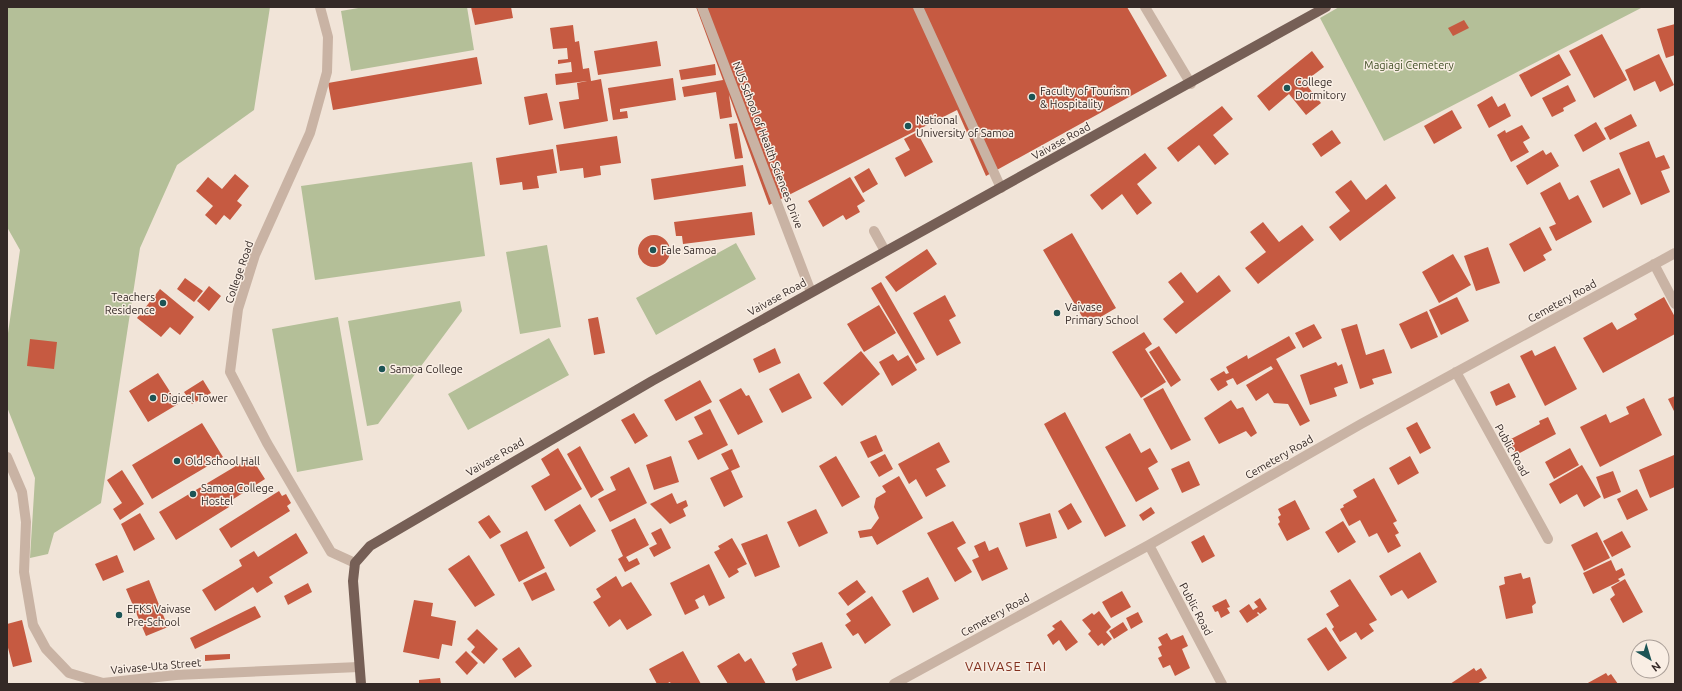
<svg xmlns="http://www.w3.org/2000/svg" width="1682" height="691" viewBox="0 0 1682 691" font-family="Ubuntu,sans-serif">
<style>
.green{fill:#b4bf98}
.building{fill:#c65a41}
.lines{fill:none;stroke-linecap:round;stroke-linejoin:round}
.minor{stroke:#c9b3a4;stroke-width:10}
.major{stroke:#765f56;stroke-width:10}
.poi-dot{fill:#1c5455;stroke:#f9eee4;stroke-width:1.5}
.labels{text-anchor:middle;dominant-baseline:central;stroke-width:3;stroke-linejoin:round;paint-order:stroke}
.park-label{font-size:11px;fill:#45522a;stroke:#f9eee4}
.poi-label{font-size:11px;fill:#342926;stroke:#f9eee4;text-anchor:start}
.street-label{font-size:11px;fill:#342926;stroke:#f9eee4}
.quarter-label{font-size:13px;letter-spacing:1px;fill:#82311f;stroke:#f9eee4}
</style>
<rect width="100%" height="100%" fill="#f1e4d8"/>
<path class="green" d="M7 7H270L254 110 177 165 140 248 101 503 54 533 48 554 30 558 35 478 7 407V340L20 250 7 227Z
M364 7H467L474 50 351 71 341 11Z
M1339 7H1643L1384 141 1320 18Z
M472 162 485 256 315 280 301 186Z
M736 243 756 279 656 335 636 298Z
M547 245 561 327 520 334 506 252Z
M460 301 462 311 378 424 367 426 348 321Z
M338 317 363 460 297 472 272 329Z
M549 338 569 375 468 430 448 394Z"/>
<path class="building" d="M471 7H511L513 18 475 25Z
M696 7H1127L1167 76 986 176 957 110 769 205 729 95 732 117 720 119 716 92 684 97 682 87 723 80Z
M1464 20 1469 28 1453 36 1448 28Z
M1675 24V55L1666 58 1657 29Z
M573 25 575 42 579 41 583 69 589 68 591 81 601 79 608 121 564 129 559 102 579 99 577 83 587 81 556 85 555 74 572 72 571 62 558 64V60L568 59 567 48 553 49 550 28Z
M1602 34 1627 80 1594 98 1569 51Z
M657 41 661 66 598 75 594 51Z
M1312 51 1324 67 1304 82 1321 103 1306 115 1289 94 1269 111 1257 96Z
M1559 54 1571 75 1531 97 1519 75Z
M1659 54 1674 85 1660 92 1655 81 1634 91 1625 70Z
M477 57 482 84 333 110 328 83Z
M715 64 716 75 681 80 679 70Z
M673 78 676 100 620 109V112L627 111 628 118 613 120 608 88Z
M1568 85 1576 101 1563 108 1564 111 1552 117 1542 98Z
M547 93 553 120 529 125 524 97Z
M1492 96 1498 107 1505 103 1511 116 1489 128 1477 105Z
M1222 106 1233 119 1213 135 1229 154 1215 165 1199 145 1178 162 1167 148Z
M1452 110 1462 128 1434 144 1424 126Z
M1631 114 1637 126 1610 140 1604 128Z
M1596 122 1606 139 1583 152 1574 135Z
M737 123 743 158 735 159 729 124Z
M1522 125 1530 138 1523 142 1529 152 1511 162 1497 135 1505 130 1506 133Z
M1332 130 1341 143 1321 157 1312 144Z
M917 132 933 162 905 177 895 158 910 150 904 139Z
M617 136 621 163 600 166 601 175 584 178 583 168 560 171 556 145Z
M1649 141 1656 158 1664 155 1670 168 1661 171 1670 192 1641 205 1619 153Z
M553 149 557 173 537 176 539 188 523 190 522 182 500 185 496 158Z
M1543 150 1546 155 1551 152 1559 166 1527 185 1516 166Z
M1145 153 1157 168 1137 184 1152 203 1137 215 1122 194 1102 210 1090 195Z
M743 165 746 186 654 200 651 179Z
M869 168 878 184 863 193 854 177Z
M1619 168 1631 194 1603 208 1590 181Z
M235 174 249 186 237 201 242 205 230 220 224 215 216 225 205 215 213 206 196 191 208 177 222 189Z
M850 177 865 201 857 206 860 212 846 220 843 215 823 227 808 201Z
M1351 180 1366 200 1386 184 1396 198 1340 241 1329 227 1350 211 1335 192Z
M1560 182 1569 200 1578 195 1592 222 1556 241 1549 227 1556 224 1540 193Z
M752 212 755 235 683 244 682 236H676L674 222Z
M1263 222 1279 242 1302 225 1314 240 1258 284 1245 268 1266 252 1250 232Z
M1540 227 1552 250 1543 255 1546 260 1524 272 1509 244Z
M1072 233 1116 308 1087 325 1043 250Z
M638 251a16 16 0 1 1 32 0a16 16 0 1 1-32 0Z
M1488 247 1500 283 1476 291 1464 256Z
M927 249 937 264 896 292 885 277Z
M1453 254 1471 285 1439 303 1422 272Z
M1181 272 1197 293 1219 275 1231 291 1176 334 1163 319 1184 302 1168 282Z
M185 278 203 291 194 302 177 289Z
M881 282 925 359 916 364 871 288Z
M209 286 221 296 209 311 197 301Z
M160 289 194 317 180 335 170 327 161 337 137 318Z
M945 295 956 316 949 320 961 343 937 356 913 313Z
M1457 297 1469 321 1441 335 1429 310Z
M1664 297 1675 317V334L1603 373 1583 338 1612 322 1617 330 1637 319 1634 314Z
M879 305 896 333 864 352 847 324Z
M1427 311 1438 337 1411 349 1399 324Z
M598 317 605 353 594 355 588 319Z
M1314 324 1322 338 1303 348 1295 333Z
M1357 324 1366 355 1384 349 1392 373 1372 379 1374 384 1360 389 1341 329Z
M1144 332 1152 344 1145 349 1166 382 1141 398 1112 352Z
M1289 336 1296 348 1276 359 1310 421 1300 426 1288 404 1274 403 1268 393 1256 401 1246 385 1273 369 1271 366 1237 385 1233 378 1226 381 1228 385 1218 391 1210 379 1224 371 1226 374 1229 373 1226 367 1247 355 1248 359Z
M30 339 57 342 54 369 27 366Z
M1159 346 1181 380 1171 387 1149 352Z
M1555 346 1577 389 1545 406 1520 356 1532 350 1535 356Z
M775 348 781 363 759 373 753 359Z
M861 351 880 374 842 406 823 383Z
M893 354 898 361 908 355 917 370 892 386 879 362Z
M1336 362 1338 366 1342 364 1348 383 1334 388 1337 396 1310 405 1300 375Z
M158 373 178 404 148 422 129 391Z
M799 373 812 398 782 413 769 389Z
M203 380 211 393 192 404 184 392Z
M700 380 712 402 676 421 664 400Z
M1509 383 1516 397 1496 406 1490 392Z
M741 388 746 396 749 395 763 422 738 435 719 400Z
M1163 388 1191 440 1171 450 1143 399Z
M1675 396V413L1668 399Z
M1644 398 1662 435 1600 467 1580 427 1606 414 1610 423 1629 414 1626 407Z
M1231 400 1237 409 1243 407 1257 433 1251 437 1246 431 1219 444 1204 418Z
M710 409 728 445 698 460 688 441 703 434 694 417Z
M1065 412 1126 526 1105 537 1044 424Z
M634 413 648 436 635 444 621 420Z
M1548 417 1556 434 1516 455 1509 440 1540 424 1539 421Z
M1417 422 1431 448 1420 454 1406 428Z
M202 423 223 457 152 499 132 465Z
M1130 433 1141 453 1150 448 1158 462 1148 468 1159 489 1136 502 1105 447Z
M876 435 883 451 868 458 860 442Z
M939 442 950 462 936 469 946 486 926 497 916 479 909 484 898 464Z
M580 446 604 490 591 498 567 454Z
M558 448 582 489 545 511 531 486 550 475 541 459Z
M1570 448 1579 465 1554 479 1545 462Z
M732 449 740 467 731 471 743 497 724 507 710 478 729 469 721 454Z
M885 454 893 469 879 477 870 462Z
M1674 455 1675 487 1650 498 1639 470Z
M671 456 679 482 654 490 646 465Z
M836 456 860 497 842 507 819 466Z
M1410 456 1419 473 1398 485 1389 468Z
M251 457 265 479 227 503 229 507 176 540 159 512Z
M1189 461 1200 485 1182 493 1171 469Z
M1582 465 1601 497 1584 507 1577 494 1560 504 1549 484Z
M629 467 647 503 610 522 598 499 616 490 610 477Z
M122 470 144 504 120 520 113 509 122 503 107 480Z
M1613 471 1621 492 1604 499 1596 477Z
M899 476 923 518 877 545 872 536 860 538 858 531 871 529 879 518 874 507 876 498 886 492 882 486Z
M1374 478 1397 521 1393 523 1399 533 1395 535 1401 546 1388 553 1377 533 1369 537 1360 520 1349 526 1340 509 1344 507 1343 505 1357 497 1353 490Z
M1637 489 1648 510 1627 520 1617 499Z
M279 491 282 496 286 494 291 503 287 506 290 511 231 548 219 529Z
M672 493 677 504 686 500 688 506 683 509 686 516 670 524 650 504Z
M1295 500 1310 529 1287 541 1278 524 1280 522 1278 517 1281 515 1278 509Z
M1071 503 1082 522 1068 530 1058 511Z
M580 504 596 531 570 547 554 520Z
M1151 507 1155 513 1143 521 1139 515Z
M816 509 828 533 799 547 787 522Z
M140 513 155 539 134 551 121 524Z
M1050 513 1057 538 1026 547 1019 523Z
M489 515 501 532 490 539 478 522Z
M635 518 649 545 626 557 629 562 637 558 640 564 625 572 618 559 623 556 611 530Z
M953 521 966 543 957 548 972 572 955 582 927 533Z
M1343 521 1356 542 1338 553 1325 532Z
M661 528 671 548 654 557 649 548 657 544 651 533Z
M527 531 545 568 519 582 500 545Z
M1622 531 1631 547 1612 557 1603 541Z
M1597 532 1610 558 1584 571 1571 545Z
M296 533 308 553 269 577 273 583 257 593 253 587 215 611 202 590 242 566 239 560 254 551 258 557Z
M767 534 780 567 755 577 741 544Z
M1204 535 1215 556 1202 563 1191 542Z
M732 538 747 564 737 569 739 572 729 578 714 552 720 549 718 546Z
M985 541 989 551 998 547 1008 569 982 581 972 560 979 557 974 546Z
M1420 552 1437 582 1408 599 1402 590 1391 596 1379 576Z
M117 555 124 572 103 581 95 564Z
M469 555 495 595 475 607 448 569Z
M1611 560 1616 571 1622 568 1625 575 1618 579 1620 581 1593 594 1583 573Z
M709 564 725 598 709 606 704 595 695 600 699 608 685 615 670 583Z
M546 572 555 590 532 601 523 583Z
M1521 573 1523 579 1530 577 1536 603 1532 606 1533 613 1506 619 1499 586 1505 584 1504 577Z
M616 576 622 587 631 582 652 615 627 630 620 619 609 627 593 602 601 597 596 589Z
M928 577 939 599 913 613 902 591Z
M1350 579 1377 620 1369 624 1374 631 1361 640 1356 632 1340 642 1332 629 1334 627 1326 614 1339 606 1330 591Z
M1625 579 1643 612 1623 623 1610 599 1615 595 1611 587Z
M149 580 168 627 146 636 126 589Z
M857 580 866 592 848 606 838 593Z
M308 583 312 592 288 605 284 596Z
M1122 591 1131 607 1111 618 1102 602Z
M872 596 891 625 865 644 858 633 853 636 845 625 851 621 846 614Z
M1260 598 1267 609 1260 614 1258 612 1257 613 1259 615 1247 623 1239 611 1249 604 1253 610 1258 607 1254 602Z
M1226 599 1230 607 1227 608 1230 613 1221 618 1218 611 1215 612 1212 606Z
M414 600 433 603 431 616 456 621 452 646 442 644 439 659 403 652Z
M255 606 261 617 195 649 190 638Z
M1099 611 1111 627 1106 632 1112 639 1104 646 1102 643 1098 646 1088 634 1091 631 1082 620 1092 613 1094 615Z
M1138 612 1143 622 1131 629 1126 618Z
M22 620 32 662 13 667 7 644V624Z
M1061 620 1078 642 1066 651 1059 640 1053 645 1047 635 1055 629 1052 626Z
M1123 622 1128 630 1114 639 1109 631Z
M1326 627 1347 658 1328 671 1307 639Z
M477 629 498 649 484 664 471 652 475 647 467 639Z
M1167 633 1171 640 1183 635 1188 646 1182 649 1190 668 1175 676 1170 665 1163 668 1158 658 1162 656 1158 647 1162 645 1158 638Z
M822 642 832 668 796 681 792 669 797 665 792 653Z
M519 647 532 666 515 678 502 659Z
M466 651 478 663 467 675 455 662Z
M683 651 701 684H671L670 682 666 684H657L649 669Z
M739 653 745 662 751 658 766 684H728L717 666Z
M230 654V659L205 661V655Z
M1474 668 1476 671 1481 668 1487 678 1477 684H1450Z
M1606 673 1608 676 1611 674 1618 684H1586Z
M440 678 441 684H419V680Z"/>
<g class="lines">
<path class="minor" d="M320 7 328 37 327 72 310 133 255 255 238 309 230 372 267 443 331 552 355 563
M702 7 811 292
M918 7 1001 188
M1145 7 1191 84
M874 231 885 251
M1654 264 1675 304
M1456 372 1548 539
M7 457 22 492 26 522 24 572 33 625 46 649 69 673 103 683 176 675 359 667
M1149 545 1222 684
M894 684 1149 545 1361 424 1675 253"/>
<path class="major" d="M361 684 353 581 355 563 370 546 652 381 1326 7"/>
</g>
<g class="poi-dot">
<circle cx="1287" cy="88" r="4"/>
<circle cx="1032" cy="97" r="4"/>
<circle cx="908" cy="126" r="4"/>
<circle cx="653" cy="250" r="4"/>
<circle cx="163" cy="303" r="4"/>
<circle cx="1057" cy="313" r="4"/>
<circle cx="382" cy="369" r="4"/>
<circle cx="153" cy="398" r="4"/>
<circle cx="177" cy="461" r="4"/>
<circle cx="193" cy="494" r="4"/>
<circle cx="119" cy="615" r="4"/>
</g>
<g class="labels">
<g class="park-label">
<text x="1409" y="65">Magiagi Cemetery</text>
</g>
<g class="poi-label">
<text x="1295" y="82">College<tspan x="1295" dy="13">Dormitory</tspan></text>
<text x="1040" y="91">Faculty of Tourism<tspan x="1040" dy="13">&amp; Hospitality</tspan></text>
<text x="916" y="120">National<tspan x="916" dy="13">University of Samoa</tspan></text>
<text x="661" y="250">Fale Samoa</text>
<text x="155" y="297" text-anchor="end">Teachers<tspan x="155" dy="13">Residence</tspan></text>
<text x="1065" y="307">Vaivase<tspan x="1065" dy="13">Primary School</tspan></text>
<text x="390" y="369">Samoa College</text>
<text x="161" y="398">Digicel Tower</text>
<text x="185" y="461">Old School Hall</text>
<text x="201" y="488">Samoa College<tspan x="201" dy="13">Hostel</tspan></text>
<text x="127" y="609">EFKS Vaivase<tspan x="127" dy="13">Pre-School</tspan></text>
</g>
<g class="street-label">
<text transform="translate(1061 141) rotate(-29)">Vaivase Road</text>
<text transform="translate(768 145) rotate(69)">NUS School of Health Sciences Drive</text>
<text transform="translate(239 272) rotate(-71)">College Road</text>
<text transform="translate(777 297) rotate(-29)">Vaivase Road</text>
<text transform="translate(1562 301) rotate(-29)">Cemetery Road</text>
<text transform="translate(1512 450) rotate(61)">Public Road</text>
<text transform="translate(495 457) rotate(-30)">Vaivase Road</text>
<text transform="translate(1279 457) rotate(-30)">Cemetery Road</text>
<text transform="translate(1196 609) rotate(62)">Public Road</text>
<text transform="translate(995 615) rotate(-29)">Cemetery Road</text>
<text transform="translate(156 666) rotate(-5)">Vaivase-Uta Street</text>
</g>
<g class="quarter-label">
<text x="1006" y="666">VAIVASE TAI</text>
</g>
</g>
<rect width="1682" height="691" fill="none" stroke="#342926" stroke-width="16"/>
<g transform="translate(1650 659) rotate(142)"><circle r="19" fill="#f9eee4" stroke="#aa9f98"/>
<path d="M0-3L7 15L0 10L-7 15Z" fill="#1c5455"/>
<text y="-6" font-size="11" font-weight="bold" text-anchor="middle" fill="#342926">N</text>
</g>
</svg>
